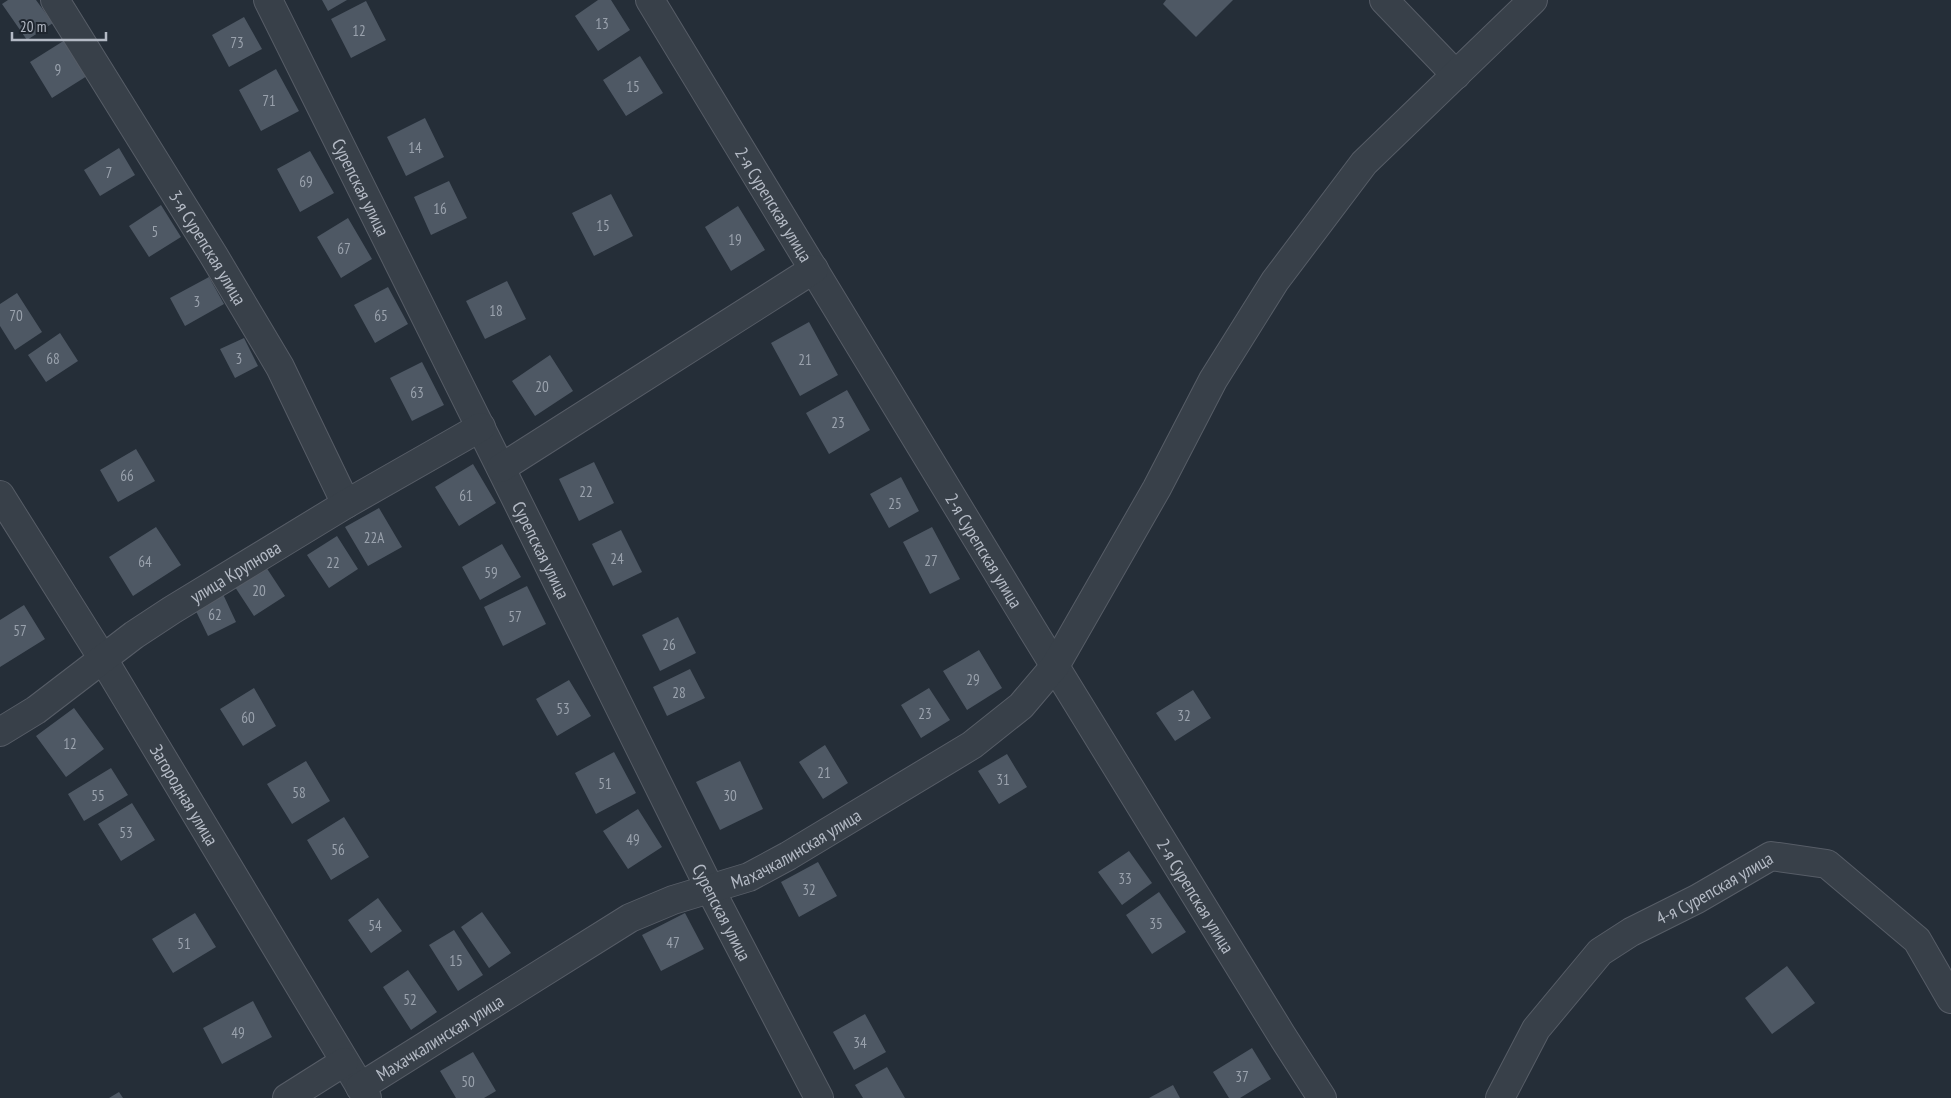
<svg xmlns="http://www.w3.org/2000/svg" width="1951" height="1098" viewBox="0 0 1951 1098" font-family="'PT Sans Narrow',sans-serif">
<style>
.building{fill:#4e5864}
.lines{fill:none;stroke-linecap:round;stroke-linejoin:round}
.minor-casing{stroke:#575d67;stroke-width:30}
.minor{stroke:#384049;stroke-width:28}
.labels{text-anchor:middle;dominant-baseline:central;stroke-width:4;stroke-linejoin:round;paint-order:stroke}
.number-label{font-size:15px;fill:#9aa2ad}
.street-label{font-size:18px;fill:#b4bac5;stroke:#1e252e}
</style>
<rect width="100%" height="100%" fill="#252e38"/>
<path class="building" d="M8 0H36L53 23 27 40 2 4Z
M322 0H347L328 11Z
M598 0H611L630 30 598 51 575 16Z
M1166 0H1233L1196 37 1163 4Z
M366 1 386 40 351 58 331 19Z
M244 17 262 49 229 67 212 35Z
M65 40 87 76 52 98 30 62Z
M640 56 663 93 626 116 603 80Z
M276 69 299 111 261 131 239 90Z
M425 118 444 157 406 176 387 137Z
M119 148 135 175 100 196 84 170Z
M310 151 334 193 300 212 277 169Z
M449 181 467 218 431 235 414 197Z
M611 194 633 236 594 256 572 213Z
M161 205 181 237 149 257 129 226Z
M738 206 765 250 731 271 705 227Z
M348 218 372 259 341 278 317 237Z
M209 277 224 304 185 326 170 298Z
M507 281 526 319 485 339 466 301Z
M388 287 408 324 375 343 354 305Z
M17 293 42 332 15 350 0 326V304Z
M809 322 838 375 800 396 771 343Z
M60 333 78 361 46 382 28 355Z
M244 338 258 366 235 378 220 349Z
M550 355 573 391 535 416 512 381Z
M422 362 444 405 412 421 390 378Z
M847 390 870 430 829 454 806 413Z
M136 449 155 481 118 502 100 470Z
M594 462 614 503 579 521 559 479Z
M473 464 496 503 459 526 435 487Z
M901 477 919 511 889 528 870 494Z
M379 508 402 547 368 566 345 527Z
M156 527 181 565 133 596 109 557Z
M932 527 960 579 930 594 903 542Z
M621 530 642 572 613 586 592 544Z
M337 536 358 569 329 588 307 555Z
M502 544 521 577 480 600 462 567Z
M264 564 285 596 254 616 233 584Z
M527 586 546 624 503 646 484 607Z
M222 592 236 622 208 636 193 605Z
M24 605 45 639 0 667V620Z
M678 617 696 653 660 671 642 635Z
M979 650 1002 688 967 710 943 671Z
M690 669 705 698 667 716 653 687Z
M569 680 591 716 557 736 536 699Z
M254 688 276 726 243 746 220 709Z
M929 688 950 720 921 738 901 705Z
M1193 690 1211 718 1175 741 1156 713Z
M74 708 104 749 66 777 36 736Z
M825 745 848 783 823 799 799 762Z
M614 752 636 793 596 814 575 773Z
M1007 754 1027 787 999 804 978 771Z
M306 761 330 801 292 824 267 784Z
M740 761 763 809 720 830 696 782Z
M111 768 128 795 84 821 68 794Z
M132 803 155 840 121 861 98 824Z
M638 809 662 847 628 869 603 831Z
M344 817 369 857 331 880 307 840Z
M1129 851 1152 883 1122 905 1098 872Z
M818 862 837 896 799 917 781 882Z
M1159 892 1186 932 1152 954 1126 915Z
M378 898 402 931 371 953 348 920Z
M482 912 511 953 489 968 461 927Z
M195 913 216 947 173 973 152 939Z
M685 913 704 949 661 971 642 935Z
M454 930 483 975 458 991 429 945Z
M1787 966 1815 1003 1772 1034 1745 998Z
M408 970 437 1012 411 1030 383 987Z
M253 1001 272 1037 222 1064 203 1028Z
M865 1014 886 1052 854 1070 833 1032Z
M1252 1048 1271 1079 1240 1098H1229L1213 1072Z
M473 1052 496 1091 484 1098H456L440 1071Z
M887 1067 905 1098H863L855 1085Z
M1173 1085 1180 1098H1149Z
M119 1092 123 1098H109Z"/>
<g class="lines">
<g class="minor-casing">
<g id="minor">
<path id="s1" d="M55 0 214 256 280 367 346 504"/>
<path id="s2" d="M268 0 710 889 819 1098"/>
<path id="s3" d="M650 0 1032 629 1281 1034 1322 1098"/>
<path d="M1384 0 1456 75"/>
<path d="M501 468 814 269"/>
<path id="s4" d="M0 495 103 659 367 1098"/>
<path id="s5" d="M0 732 36 710 134 635 172 610 346 504 481 427"/>
<path id="s6" d="M360 1087 630 918 673 900 749 877 788 856 972 745 1021 706 1055 666 1157 488 1213 380 1275 281 1364 163 1533 0"/>
<path d="M287 1098 344 1062"/>
<path id="s7" d="M1500 1098 1536 1029 1600 952 1631 932 1697 899 1771 856 1827 864 1917 940 1951 999"/>
</g>
</g>
<use href="#minor" class="minor"/>
</g>
<g class="labels">
<g class="number-label">
<text x="602" y="23">13</text>
<text x="359" y="30">12</text>
<text x="237" y="42">73</text>
<text x="58" y="69">9</text>
<text x="633" y="86">15</text>
<text x="269" y="100">71</text>
<text x="415" y="147">14</text>
<text x="109" y="172">7</text>
<text x="306" y="181">69</text>
<text x="440" y="208">16</text>
<text x="603" y="225">15</text>
<text x="155" y="231">5</text>
<text x="735" y="239">19</text>
<text x="344" y="248">67</text>
<text x="197" y="301">3</text>
<text x="496" y="310">18</text>
<text x="16" y="315">70</text>
<text x="381" y="315">65</text>
<text x="53" y="358">68</text>
<text x="239" y="358">3</text>
<text x="805" y="359">21</text>
<text x="542" y="386">20</text>
<text x="417" y="392">63</text>
<text x="838" y="422">23</text>
<text x="127" y="475">66</text>
<text x="586" y="491">22</text>
<text x="466" y="495">61</text>
<text x="895" y="503">25</text>
<text x="374" y="537">22А</text>
<text x="617" y="558">24</text>
<text x="931" y="560">27</text>
<text x="145" y="561">64</text>
<text x="333" y="562">22</text>
<text x="491" y="572">59</text>
<text x="259" y="590">20</text>
<text x="215" y="614">62</text>
<text x="515" y="616">57</text>
<text x="20" y="630">57</text>
<text x="669" y="644">26</text>
<text x="973" y="679">29</text>
<text x="679" y="692">28</text>
<text x="563" y="708">53</text>
<text x="925" y="713">23</text>
<text x="1184" y="715">32</text>
<text x="248" y="717">60</text>
<text x="70" y="743">12</text>
<text x="824" y="772">21</text>
<text x="1003" y="779">31</text>
<text x="605" y="783">51</text>
<text x="299" y="792">58</text>
<text x="98" y="795">55</text>
<text x="730" y="795">30</text>
<text x="126" y="832">53</text>
<text x="633" y="839">49</text>
<text x="338" y="849">56</text>
<text x="1125" y="878">33</text>
<text x="809" y="889">32</text>
<text x="1156" y="923">35</text>
<text x="375" y="925">54</text>
<text x="673" y="942">47</text>
<text x="184" y="943">51</text>
<text x="456" y="960">15</text>
<text x="410" y="999">52</text>
<text x="238" y="1032">49</text>
<text x="860" y="1042">34</text>
<text x="1242" y="1076">37</text>
<text x="468" y="1081">50</text>
</g>
<g class="street-label">
<text stroke="none"><textPath href="#s2" startOffset="209">Сурепская улица</textPath></text>
<text stroke="none"><textPath href="#s3" startOffset="239">2-я Сурепская улица</textPath></text>
<text stroke="none"><textPath href="#s1" startOffset="291">3-я Сурепская улица</textPath></text>
<text stroke="none"><textPath href="#s2" startOffset="614">Сурепская улица</textPath></text>
<text stroke="none"><textPath href="#s3" startOffset="644">2-я Сурепская улица</textPath></text>
<text stroke="none"><textPath href="#s5" startOffset="285">улица Крупнова</textPath></text>
<text stroke="none"><textPath href="#s4" startOffset="352">Загородная улица</textPath></text>
<text stroke="none"><textPath href="#s6" startOffset="499">Махачкалинская улица</textPath></text>
<text stroke="none"><textPath href="#s7" startOffset="309">4-я Сурепская улица</textPath></text>
<text stroke="none"><textPath href="#s3" startOffset="1049">2-я Сурепская улица</textPath></text>
<text stroke="none"><textPath href="#s2" startOffset="1019">Сурепская улица</textPath></text>
<text stroke="none"><textPath href="#s6" startOffset="94">Махачкалинская улица</textPath></text>
</g>
</g>
<path d="M12 32v8h94v-8" fill="none" stroke="#b4bac5" stroke-width="2.5"/>
<text x="20" y="32" font-size="15" fill="#b4bac5" stroke="#1e252e" stroke-width="4" paint-order="stroke">20 m</text>
</svg>
